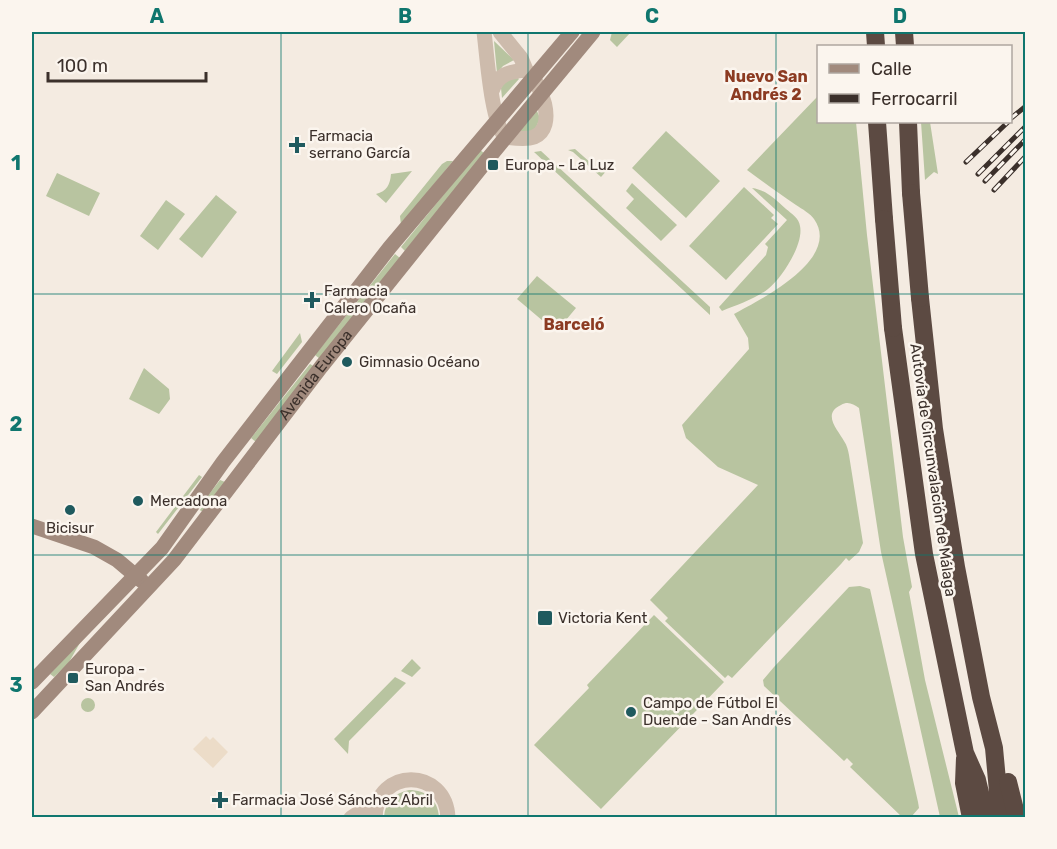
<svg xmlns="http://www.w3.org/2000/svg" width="1057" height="849" viewBox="0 0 1057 849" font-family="Rubik,sans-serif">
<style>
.green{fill:#b8c4a0}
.plaza{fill:#ecdcc8}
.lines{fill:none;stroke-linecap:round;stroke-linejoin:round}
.tertiary{stroke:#cdbbac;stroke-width:15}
.secondary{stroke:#a18a7d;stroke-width:15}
.motorway{stroke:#5c4a42;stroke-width:18}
.rail-casing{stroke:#3b302b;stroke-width:5}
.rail{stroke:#fbf5ee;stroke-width:3;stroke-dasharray:9;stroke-linecap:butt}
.motorway-bridge{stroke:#5c4a42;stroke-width:18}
.grid{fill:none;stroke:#0f766e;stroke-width:1.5;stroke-opacity:0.55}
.poi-dot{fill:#1f5a5e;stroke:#fbf5ee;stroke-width:2}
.labels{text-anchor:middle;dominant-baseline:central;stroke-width:5;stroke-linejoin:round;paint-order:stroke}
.poi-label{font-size:15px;fill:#3b302b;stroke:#fbf5ee;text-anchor:start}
.street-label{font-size:15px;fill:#3b302b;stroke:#fbf5ee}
.neighbourhood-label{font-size:16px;font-weight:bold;fill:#8c3b22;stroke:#fbf5ee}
.neatline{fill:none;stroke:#0f766e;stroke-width:2}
.grid-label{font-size:20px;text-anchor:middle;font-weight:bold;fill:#0f766e}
</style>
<rect width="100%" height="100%" fill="#f4ebe1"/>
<path class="green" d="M612 32H631L617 47 610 40Z
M494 41 514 60 503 66 497 73Z
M518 78 519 79 502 98 501 88 506 80Z
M818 96V122H856L867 235 903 537 912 587 909 592 925 680 959 817H940L881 552 859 408C853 404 848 401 841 405 821 414 839 431 844 441 847 445 848 450 849 455L863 543 859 552 849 561 846 558 841 564 732 678 728 675 725 678 665 621 668 618 650 600 758 485 718 467 686 438 682 425 749 349 748 338 734 314C760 300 842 259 814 219 811 214 802 209 796 205 780 194 763 182 747 170Z
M537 111 540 118 535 130 522 133 520 131Z
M921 122H930L938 174 934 172 925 180Z
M666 131 720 181 686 218 632 168Z
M575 149 600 171 608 169 601 177 573 152 568 150Z
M480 150 484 153 405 251 401 247Z
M541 151 710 307V315L534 152Z
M447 161H453L401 225 400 216 442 164Z
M412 171 386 203 376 194C387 191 390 185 391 174Z
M57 173 100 193 89 216 46 196Z
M632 183 677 225 661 241 626 208 634 199 626 191Z
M744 187 774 215 771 218 778 224 726 280 689 246Z
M752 188C766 190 775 199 786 209 792 214 799 218 800 226 804 244 782 278 768 289 755 299 737 305 722 311L719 307 766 255 768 247 765 244 787 220Z
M216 195 237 212 202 258 179 239Z
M166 200 185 214 158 250 140 236Z
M395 254 400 258 320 359 315 355Z
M537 276 576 308 556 332 517 299Z
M300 333 302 342 277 374 272 371Z
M310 364 315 367 256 442 251 438Z
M144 368 169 389 170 399 159 414 129 399Z
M199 475 202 477 158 534 156 532Z
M220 480 225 482 204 511H201L200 510 207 497Z
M860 586 870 589 918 802 919 808 911 817H902L850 767 853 764 847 758 844 761 764 686 763 680 774 667 849 587Z
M654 615 724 682 601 809 534 745 589 688 587 685Z
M81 641 68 664 54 677 50 674Z
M412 659 421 668 412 677 401 671Z
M395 677 406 683 349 741 348 754 334 739Z
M81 705a7 7 0 1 1 14 0a7 7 0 1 1-14 0Z
M409 790C426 790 438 800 439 817H384C385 802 394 793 409 790Z"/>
<path class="plaza" d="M206 736 210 740 213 737 228 752 213 768 193 749Z"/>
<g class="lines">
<path class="tertiary" d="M484 32C487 55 491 121 505 137 513 138 526 140 534 137 558 127 541 82 526 70 510 72 498 73 492 91
M500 32 521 58 526 70
M351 818 378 800
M375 818C376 767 446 767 448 818"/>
<g class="secondary">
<path d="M32 526 94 547 117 560 142 581"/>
<path d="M32 682 162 548 223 462 390 247 572 32"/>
<path id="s1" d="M32 712 174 560 321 367 491 155 593 32"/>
</g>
<path class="motorway" d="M875 32 876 46
M904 32 905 46
M877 122 884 219
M908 122 911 193
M920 298 934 429 943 486 956 567 981 697 994 748 998 791 1004 818
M893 328 924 554 965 753 977 780 986 818
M965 758 964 783 971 818"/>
<g class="rail-casing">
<path id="rail" d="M1010 119 1026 106
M966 162 1008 122
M978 174 1026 126
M985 181 1026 139
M994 190 1026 156"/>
</g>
<use href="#rail" class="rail"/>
<path class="motorway-bridge" d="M911 193 920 298
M884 219 893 328
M1008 782 1017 818"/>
</g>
<path class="grid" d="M281 32V818M528 32V818M776 32V818M32 294H1026M32 555H1026"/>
<g class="poi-dot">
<path d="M294 136h6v6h6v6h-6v6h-6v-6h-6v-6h6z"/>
<rect x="487" y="159" width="12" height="12" rx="3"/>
<path d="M309 291h6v6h6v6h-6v6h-6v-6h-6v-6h6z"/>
<circle cx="347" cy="362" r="6"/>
<circle cx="138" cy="501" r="6"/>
<circle cx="70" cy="510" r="6"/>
<rect x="537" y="610" width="16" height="16" rx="3"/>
<rect x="67" y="672" width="12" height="12" rx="3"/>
<circle cx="631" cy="712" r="6"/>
<path d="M217 791h6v6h6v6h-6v6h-6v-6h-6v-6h6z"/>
</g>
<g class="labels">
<g class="poi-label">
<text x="309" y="136">Farmacia<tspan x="309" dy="17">serrano García</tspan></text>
<text x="505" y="165">Europa - La Luz</text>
<text x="324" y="291">Farmacia<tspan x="324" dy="17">Calero Ocaña</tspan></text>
<text x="359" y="362">Gimnasio Océano</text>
<text x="150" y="501">Mercadona</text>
<text x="70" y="528" text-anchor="middle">Bicisur</text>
<text x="558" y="618">Victoria Kent</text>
<text x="85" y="669">Europa -<tspan x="85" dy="17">San Andrés</tspan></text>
<text x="643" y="703">Campo de Fútbol El<tspan x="643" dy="17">Duende - San Andrés</tspan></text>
<text x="232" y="800">Farmacia José Sánchez Abril</text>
</g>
<g class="street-label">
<text stroke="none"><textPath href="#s1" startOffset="441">Avenida Europa</textPath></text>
<text transform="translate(933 470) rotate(82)">Autovía de Circunvalación de Málaga</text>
</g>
<g class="neighbourhood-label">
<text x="766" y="76">Nuevo San<tspan x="766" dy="18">Andrés 2</tspan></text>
<text x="574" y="324">Barceló</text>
</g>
</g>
<rect width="1057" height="849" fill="none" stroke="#fbf5ee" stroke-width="66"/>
<rect x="817" y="45" width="195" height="78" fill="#fbf5ee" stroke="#aea6a0" stroke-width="1.5"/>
<rect x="829" y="64" width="30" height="9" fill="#a18a7d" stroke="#aea6a0" stroke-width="1.5"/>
<text x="871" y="75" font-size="18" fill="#3b302b">Calle</text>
<rect x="829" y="94" width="30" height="9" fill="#3b302b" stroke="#aea6a0" stroke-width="1.5"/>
<text x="871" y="105" font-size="18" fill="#3b302b">Ferrocarril</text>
<path d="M48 72v9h158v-9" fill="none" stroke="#3b302b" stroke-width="3"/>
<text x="57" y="72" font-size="18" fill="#3b302b" stroke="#fbf5ee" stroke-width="4.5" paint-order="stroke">100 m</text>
<rect x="33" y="33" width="991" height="783" class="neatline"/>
<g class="grid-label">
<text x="157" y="23">A</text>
<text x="405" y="23">B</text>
<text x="652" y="23">C</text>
<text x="900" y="23">D</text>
<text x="16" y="170">1</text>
<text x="16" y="431">2</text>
<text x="16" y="692">3</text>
</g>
</svg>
